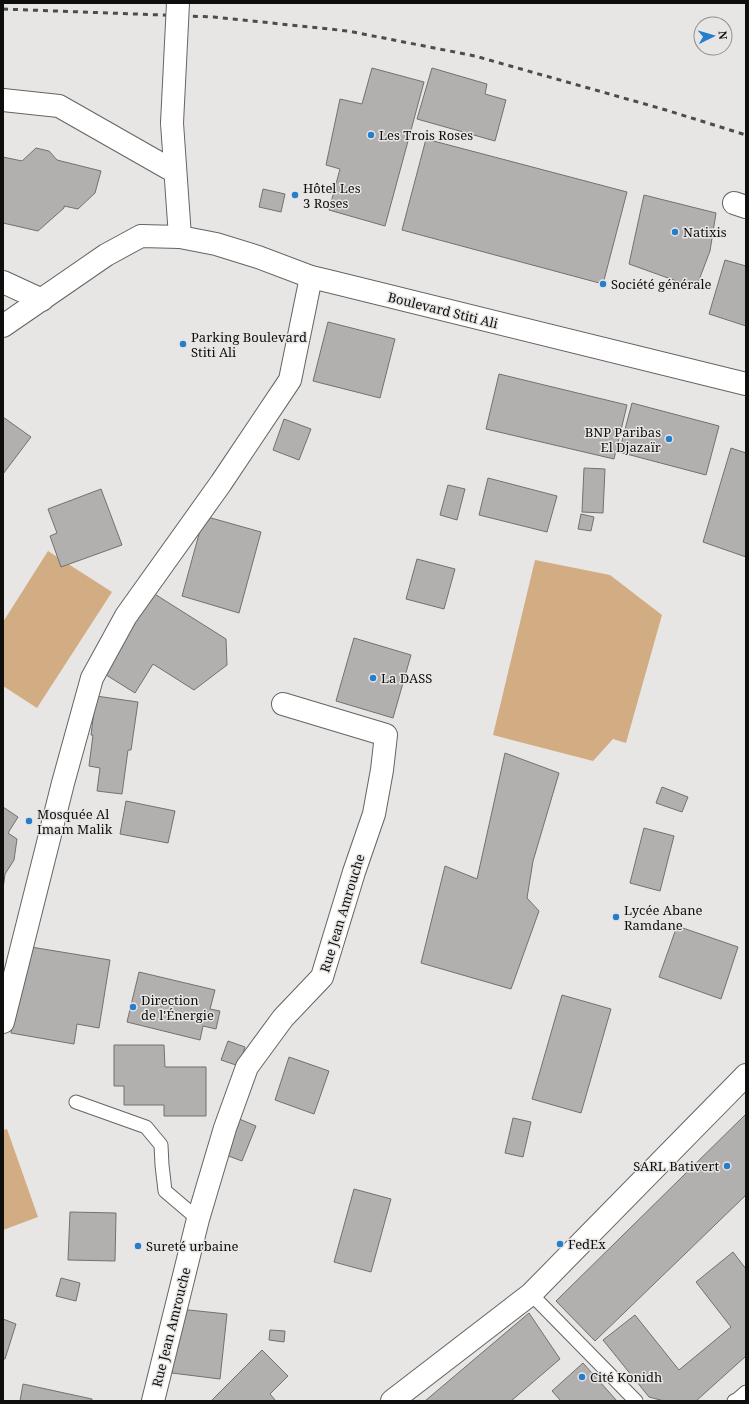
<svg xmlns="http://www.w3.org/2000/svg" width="749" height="1404" viewBox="0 0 749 1404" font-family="'Noto Serif',serif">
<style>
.green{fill:#d2ad83}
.building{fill:#b2b0ae;stroke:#73716f}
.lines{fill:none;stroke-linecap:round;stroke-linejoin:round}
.service-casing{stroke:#666462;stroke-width:15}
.minor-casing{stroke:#666462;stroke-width:24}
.secondary-casing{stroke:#666462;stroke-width:24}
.service{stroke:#fff;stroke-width:13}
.minor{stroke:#fff;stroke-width:22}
.secondary{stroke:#fff;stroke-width:22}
.rail{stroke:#4c4c4b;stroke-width:3;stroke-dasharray:5 5;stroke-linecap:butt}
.minor-bridge-casing{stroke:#666462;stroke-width:24;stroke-linecap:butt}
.minor-bridge{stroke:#fff;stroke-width:22}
.poi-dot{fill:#247ecb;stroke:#e8e6e4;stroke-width:1.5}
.labels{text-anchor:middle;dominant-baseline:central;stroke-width:3;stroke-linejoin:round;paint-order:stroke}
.poi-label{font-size:13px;fill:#0e0e0d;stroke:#e8e6e4;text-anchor:start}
.street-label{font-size:13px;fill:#0e0e0d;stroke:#e8e6e4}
</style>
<rect width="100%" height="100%" fill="#e8e6e4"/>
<path class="green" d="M48 551 112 592 37 708 3 686V622Z
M535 560 610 575 662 615 626 743 613 739 593 761 493 735Z
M7 1129 38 1217 3 1230V1130Z"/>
<path class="building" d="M372 68 424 82 385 226 329 210 340 169 326 165 340 99 362 104Z
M432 68 487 84 485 94 506 100 495 141 417 119Z
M426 139 627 192 603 284 402 230Z
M36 148 49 151 57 160 101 171 95 193 78 209 64 206V208L38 231 3 223V157L22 161Z
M263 189 285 194 281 212 259 207Z
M644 195 716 213 710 251 696 288 629 264Z
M725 260 746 266V326L709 314Z
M328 322 395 339 380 398 313 381Z
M499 374 627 405 614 459 486 429Z
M632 403 719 426 706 475 619 452Z
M3 417 31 437 3 474Z
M284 419 311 429 299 460 273 450Z
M731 448 746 453V557L703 542Z
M584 468 605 469 603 513 582 512Z
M488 478 557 496 547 532 479 515Z
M448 485 465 489 457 520 440 515Z
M101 489 122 545 61 567 50 536 57 533 48 509Z
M581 514 594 517 591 531 578 529Z
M204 516 261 532 239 613 182 596Z
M417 559 455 569 444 609 406 599Z
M153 593 226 639 227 665 194 690 153 664 135 693 103 673Z
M354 638 411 655 393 718 336 701Z
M96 696 138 702 131 750H128L122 794 97 791 100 768 89 766 93 735H91Z
M505 753 559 773 533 861 527 898 539 911 511 989 421 963 445 866 477 879Z
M662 787 688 797 682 812 656 803Z
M126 801 175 811 168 843 120 834Z
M3 807 18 817 8 833 17 839 14 860 5 874 3 889Z
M644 828 674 836 660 891 630 883Z
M677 926 738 947 721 999 659 977Z
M25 946 110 960 99 1028 77 1024 74 1044 11 1033Z
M139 972 215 990 210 1009 220 1011 216 1029 203 1026 200 1040 127 1022Z
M562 995 611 1009 581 1113 532 1099Z
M228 1041 245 1047 239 1066 221 1060Z
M114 1045H164L165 1067H206V1116H164V1105H124V1086H114Z
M289 1057 329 1071 314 1114 275 1100Z
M746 1114V1195L595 1341 556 1301Z
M237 1118 256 1126 242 1161 223 1154Z
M513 1118 531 1122 523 1157 505 1153Z
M354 1189 391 1199 371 1272 334 1262Z
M70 1212 116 1213 115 1261 68 1260Z
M733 1252 746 1269V1356L696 1401H664L649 1397 603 1340 635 1315 679 1370 731 1327 696 1282Z
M61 1278 80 1283 76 1301 56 1296Z
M179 1309 227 1314 220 1379 172 1373Z
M529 1313 560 1359 511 1401H425Z
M3 1319 16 1324 5 1359H3Z
M270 1330 285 1331 284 1342 269 1340Z
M262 1350 288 1376 270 1394 276 1401H211Z
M583 1363 617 1401H561L552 1391Z
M23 1384 92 1399V1401H20Z"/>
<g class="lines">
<g class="service-casing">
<path id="service" d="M76 1102 146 1127 161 1145 162 1165 165 1191 198 1219
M531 1294 636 1401
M734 1401 738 1399 746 1392"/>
</g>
<g class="minor-casing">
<path id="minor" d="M3 100 59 106 175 172
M172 123 180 237
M734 203 746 207
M3 282 42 300
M3 1022 63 783 92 678 126 616 221 483 290 380 311 277
M153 1401 198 1219 225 1128 247 1067 283 1018 322 977 354 872 374 814 382 770 386 735 283 704
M392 1401 531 1294 746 1075"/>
</g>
<g class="secondary-casing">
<path id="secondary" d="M3 326 106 255 141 236 180 237 216 244 258 257 311 277 328 281 746 384"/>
</g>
<use href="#service" class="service"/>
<use href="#minor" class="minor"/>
<use href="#secondary" class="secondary"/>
<path class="rail" d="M3 9 214 17 348 31 475 56 666 110 746 135"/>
<g class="minor-bridge-casing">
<path id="minor-bridge" d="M172 123 178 3"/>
</g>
<use href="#minor-bridge" class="minor-bridge"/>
</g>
<g class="poi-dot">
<circle cx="371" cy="135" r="4"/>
<circle cx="295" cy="195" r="4"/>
<circle cx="675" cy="232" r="4"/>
<circle cx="603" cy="284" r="4"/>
<circle cx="183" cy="344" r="4"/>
<circle cx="669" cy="439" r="4"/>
<circle cx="373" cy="678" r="4"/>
<circle cx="29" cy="821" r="4"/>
<circle cx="616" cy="917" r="4"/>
<circle cx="133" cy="1007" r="4"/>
<circle cx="727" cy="1166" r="4"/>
<circle cx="560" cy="1244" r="4"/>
<circle cx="138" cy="1246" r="4"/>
<circle cx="582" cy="1377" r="4"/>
</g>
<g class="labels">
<g class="poi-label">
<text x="379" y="135">Les Trois Roses</text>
<text x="303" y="188">Hôtel Les<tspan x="303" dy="15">3 Roses</tspan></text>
<text x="683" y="232">Natixis</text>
<text x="611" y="284">Société générale</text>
<text x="191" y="337">Parking Boulevard<tspan x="191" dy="15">Stiti Ali</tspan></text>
<text x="661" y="432" text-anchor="end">BNP Paribas<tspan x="661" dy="15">El Djazaïr</tspan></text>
<text x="381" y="678">La DASS</text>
<text x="37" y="814">Mosquée Al<tspan x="37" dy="15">Imam Malik</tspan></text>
<text x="624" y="910">Lycée Abane<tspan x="624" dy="15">Ramdane</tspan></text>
<text x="141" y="1000">Direction<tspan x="141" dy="15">de l'Énergie</tspan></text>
<text x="719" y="1166" text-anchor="end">SARL Bativert</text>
<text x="568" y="1244">FedEx</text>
<text x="146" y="1246">Sureté urbaine</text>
<text x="590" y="1377">Cité Konidh</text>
</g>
<g class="street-label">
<text transform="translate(443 310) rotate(14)">Boulevard Stiti Ali</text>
<text transform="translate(342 913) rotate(-73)">Rue Jean Amrouche</text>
<text transform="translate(171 1327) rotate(-76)">Rue Jean Amrouche</text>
</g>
</g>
<rect width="749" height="1404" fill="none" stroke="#0e0e0d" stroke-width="8"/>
<g transform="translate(713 36) rotate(85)"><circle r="19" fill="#e8e6e4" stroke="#91908e"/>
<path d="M0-3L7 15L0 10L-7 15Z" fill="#247ecb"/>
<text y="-6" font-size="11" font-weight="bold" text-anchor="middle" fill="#0e0e0d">N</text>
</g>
</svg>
